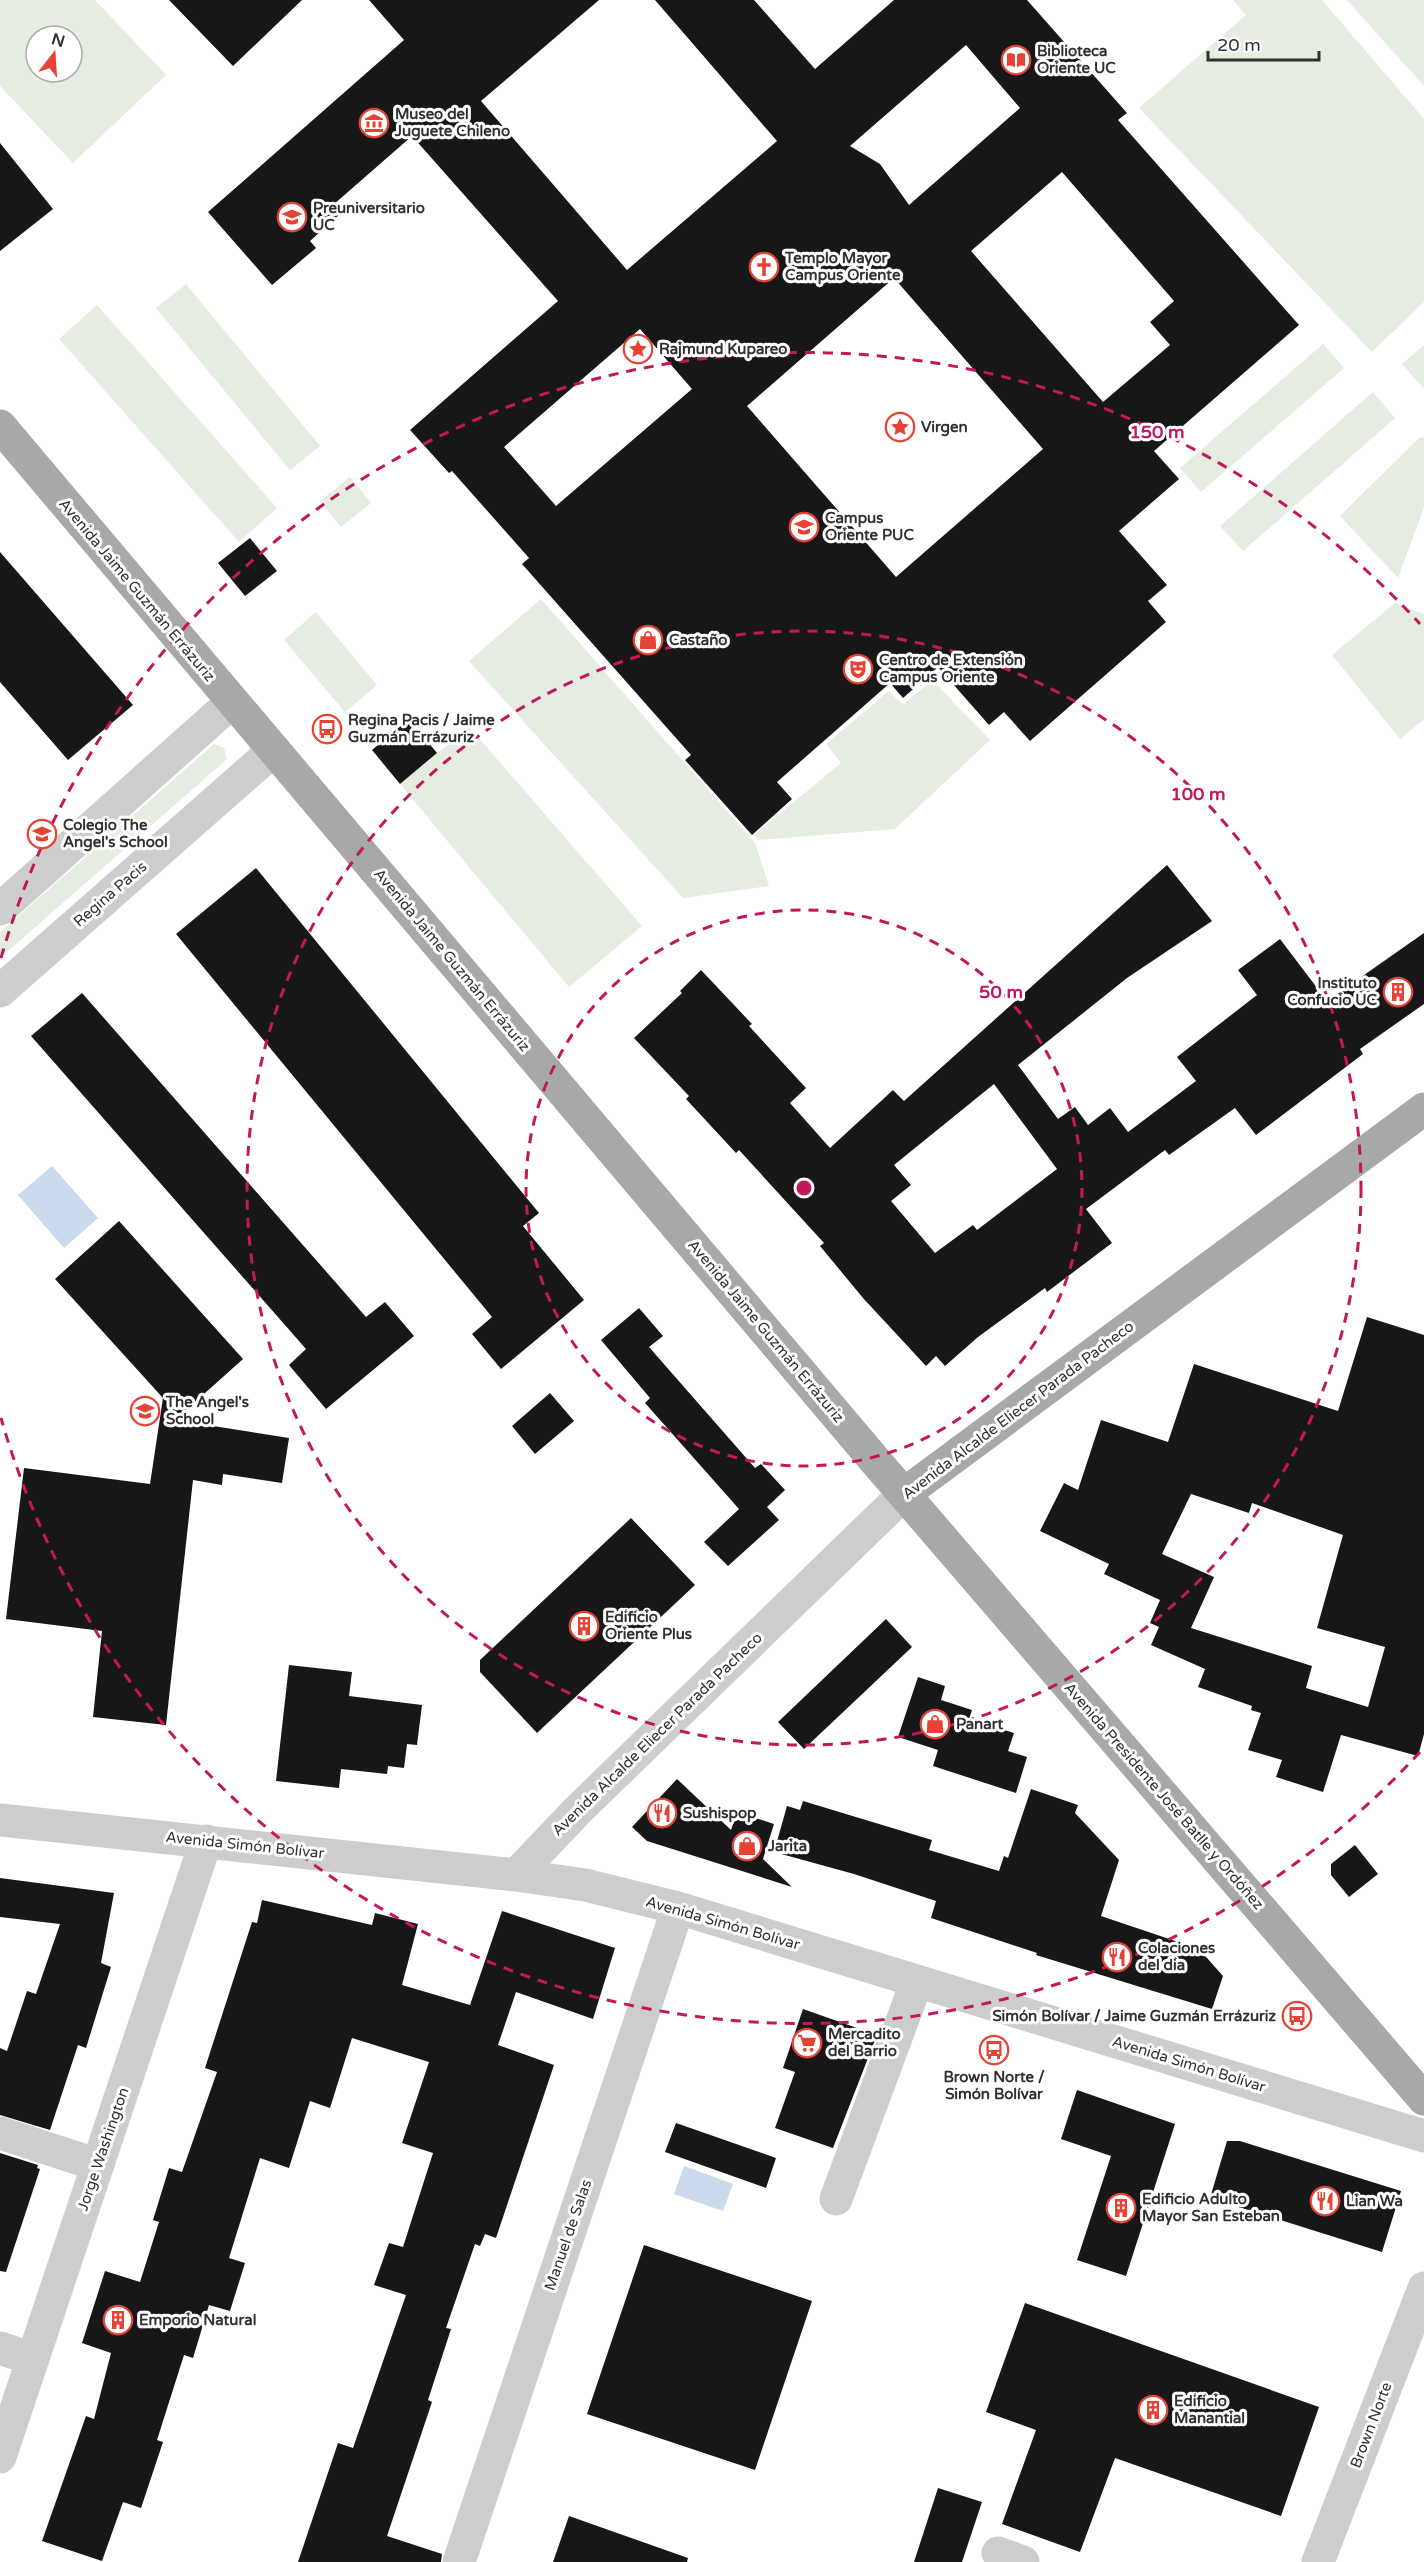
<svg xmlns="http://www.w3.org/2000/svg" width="1424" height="2562" viewBox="0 0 1424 2562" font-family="'Varela Round',sans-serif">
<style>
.green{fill:#e4eddf;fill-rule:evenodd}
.water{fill:#cbdaed}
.building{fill:#171717;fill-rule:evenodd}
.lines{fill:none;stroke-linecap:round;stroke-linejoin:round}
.minor{stroke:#cdcdcd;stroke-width:33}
.major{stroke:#a8a8a8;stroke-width:33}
.ring{fill:none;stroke:#c2185b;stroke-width:3;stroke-dasharray:10 8}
.labels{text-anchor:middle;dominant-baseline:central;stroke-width:6;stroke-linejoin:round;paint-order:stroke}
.poi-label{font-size:15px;font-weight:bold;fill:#303030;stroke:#fff;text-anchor:start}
.street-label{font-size:15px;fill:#303030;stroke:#fff}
.centre{fill:#c2185b;stroke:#fff;stroke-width:3}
.ring-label{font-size:18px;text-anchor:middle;font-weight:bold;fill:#c2185b;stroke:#fff;stroke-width:6;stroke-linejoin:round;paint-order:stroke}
</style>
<rect width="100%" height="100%" fill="#fff"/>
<path class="green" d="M0 0H95L166 75 73 163 0 86ZM36 36H72V72H36Z
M1233 0H1322L1424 119V302L1372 352 1139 108 1246 15Z
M1347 0H1424V86Z
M186 284 320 446 290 470 156 308Z
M97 305 277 508 239 542 59 339Z
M1323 344 1344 368 1201 492 1180 468Z
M1424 345V389L1402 364Z
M1373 392 1395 418 1243 551 1220 526Z
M1424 437V507L1398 578 1340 516 1419 438Z
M350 477 371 503 341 527 320 501Z
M541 599 755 843 769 886 683 898 469 661Z
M1395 603 1424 614V719L1400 739 1332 655Z
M316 612 377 685 345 712 284 640Z
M932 680 990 740 895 829 758 840 754 835 841 763 826 744 889 691 903 705Z
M469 727 642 926 569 987 400 784Z
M214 744 224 748 227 759 0 958V932Z"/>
<path class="water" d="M52 1166 98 1218 64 1248 18 1195Z
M684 2166 733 2184 723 2211 674 2194Z"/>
<path class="building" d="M169 0H302L233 66Z
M369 0H599L481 101 627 270 777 141 655 0H754L815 69 894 0H1027L1127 113 1118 120 1299 325 1154 451 1179 479 1119 531 1167 585 1148 601 1166 622 1030 741 1004 712 989 725 938 667 903 698 890 683 777 782 792 799 752 835 685 760 691 755 522 564 529 558 452 471 449 473 410 430 558 301 412 136 333 205 341 213 310 241 316 248 272 285 208 212 404 40ZM966 45 1020 108 909 205 880 164 850 146ZM1062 172 1174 301 1150 322 1170 345 1103 402 971 251ZM894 278 1043 449 896 577 747 406ZM640 329 692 389 556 506 504 447Z
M0 143 53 209 0 251Z
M250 538 277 571 245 596 218 563Z
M0 552 133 705 68 760 0 682Z
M409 719 437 753 400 784 372 750Z
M1167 865 1212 921 1127 978 1018 1065 1058 1119 1075 1107 1088 1125 1110 1108 1128 1132 1196 1081 1177 1057 1257 995 1238 970 1280 939 1327 1001 1424 933V1004L1360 1049 1363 1054 1256 1135 1235 1108 1169 1155 1165 1150 1086 1209 1112 1243 1047 1292 1045 1288 978 1337 945 1366 936 1356 926 1366 863 1298 820 1246 824 1243 739 1150 736 1153 686 1099 689 1096 634 1038 682 993 680 991 701 970 752 1024 749 1026 806 1088 790 1103 830 1148 893 1090 904 1101ZM994 1084 1057 1169 977 1230 973 1225 935 1253 891 1201 911 1185 894 1165Z
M256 868 539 1213 523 1226 584 1300 501 1369 472 1334 492 1317 176 934Z
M82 993 366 1317 385 1302 414 1336 326 1409 289 1365 306 1349 31 1036Z
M119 1221 243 1359 175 1420 289 1438 282 1483 223 1474 222 1485 193 1480 166 1725 93 1717 102 1631 6 1619 24 1468 150 1484 163 1398 55 1279Z
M639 1308 663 1336 649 1347 755 1468 761 1464 785 1490 767 1507 779 1520 728 1566 704 1542 739 1509 645 1403 650 1398 601 1340Z
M1367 1317 1424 1335V1734L1418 1756 1341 1735 1323 1792 1276 1777 1282 1760 1248 1750 1261 1713 1251 1710 1252 1706 1198 1687 1205 1669 1151 1645 1159 1627 1150 1623 1160 1600 1104 1574 1109 1564 1040 1531 1064 1483 1078 1490 1101 1420 1168 1442 1194 1364 1338 1411ZM1191 1494 1249 1513 1252 1503 1343 1535 1317 1628 1385 1647 1368 1707 1306 1688 1312 1666 1191 1628 1214 1577 1162 1554Z
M550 1393 574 1421 535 1454 512 1426Z
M631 1518 695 1585 537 1733 480 1672V1660Z
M886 1619 912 1647 804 1749 778 1722Z
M289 1665 352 1672 349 1696 422 1705 417 1745 407 1744 404 1768 388 1766 387 1774 341 1769 339 1788 276 1781Z
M918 1677 945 1686 941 1700 972 1710 969 1719 1014 1733 1008 1751 1027 1757 1016 1793 933 1766 938 1750 898 1737Z
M677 1779 731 1830 737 1812 774 1824 763 1859 792 1887 647 1841 632 1827Z
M1031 1789 1078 1805 1075 1813 1119 1860 1101 1916 1199 1949 1223 1976 1212 2009 1036 1955 1037 1953 931 1918 936 1901 854 1874 774 1852 787 1806 800 1810 803 1801 932 1840 929 1850 999 1871 1004 1856 1008 1858Z
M1355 1845 1378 1874 1349 1897 1331 1875V1864Z
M0 1878 114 1893 101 1963 111 1967 86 2048 78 2045 50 2130 0 2115V2048L7 2051 27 1991 36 1994 60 1924 0 1917Z
M262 1900 372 1925 375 1913 418 1924 402 1985 470 2005 502 1911 615 1948 593 2019 516 1992 498 2045 554 2065 496 2238 485 2234 480 2246 475 2244 446 2328 451 2329 428 2400 432 2402 387 2536 442 2554 441 2562H298L338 2443 353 2448 406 2295 374 2285 389 2243 403 2247 433 2153 402 2143 429 2062 352 2038 330 2108 310 2101 289 2168 260 2158 229 2258 245 2263 230 2311 209 2305 193 2358 184 2355 157 2440 163 2442 141 2508 123 2502 102 2561 42 2541 86 2416 94 2419 111 2353 82 2343 105 2271 140 2282 159 2222 153 2220 169 2168 182 2172 217 2072 205 2068 252 1922 257 1923Z
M803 2009 877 2035 833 2148 775 2128 795 2072 783 2068Z
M1077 2090 1175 2124 1126 2276 1077 2260 1111 2156 1061 2139Z
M676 2123 776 2158 766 2188 665 2152Z
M1227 2141H1240L1401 2191 1382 2252 1210 2198Z
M0 2153 38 2165 37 2168 40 2169 6 2272 0 2271Z
M644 2245 812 2301 755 2470 587 2414Z
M1025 2303 1319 2407 1281 2516 1115 2458 1080 2552 1002 2524 1036 2430 986 2412Z
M938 2488 982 2502 962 2562H914Z
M569 2516 688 2558 687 2562H553Z"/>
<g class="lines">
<path class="minor" d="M0 909 232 702
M0 991 274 750
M0 1820 516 1875 585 1885 678 1908 1424 2136
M516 1875 578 1810 904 1494
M0 2133 98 2165
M836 2199 917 1981
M0 2348 33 2359
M0 2457 206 1841
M998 2553 1023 2562
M459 2562 678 1908
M1318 2562 1424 2288"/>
<path class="major" d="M0 426 872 1457 1424 2099
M904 1494 1424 1109"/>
</g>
<g class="ring">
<circle cx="804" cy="1188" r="278"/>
<circle cx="804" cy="1188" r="557"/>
<path d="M1420 1752A835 835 0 0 1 1 1418M1 958A835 835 0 0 1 1420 624"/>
</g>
<defs>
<g id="library-ring" transform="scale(1.5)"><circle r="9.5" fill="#fff" stroke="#e54334" stroke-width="1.5"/><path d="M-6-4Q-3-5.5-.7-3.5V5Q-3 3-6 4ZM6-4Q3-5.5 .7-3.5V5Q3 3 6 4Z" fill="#e54334"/></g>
<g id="museum-ring" transform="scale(1.5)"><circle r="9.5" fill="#fff" stroke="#e54334" stroke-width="1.5"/><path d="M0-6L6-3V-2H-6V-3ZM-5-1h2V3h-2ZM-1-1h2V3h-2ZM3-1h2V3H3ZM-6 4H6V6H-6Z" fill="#e54334"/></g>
<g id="university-ring" transform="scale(1.5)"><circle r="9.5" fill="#fff" stroke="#e54334" stroke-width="1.5"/><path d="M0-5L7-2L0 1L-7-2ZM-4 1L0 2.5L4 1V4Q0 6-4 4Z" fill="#e54334"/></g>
<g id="church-ring" transform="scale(1.5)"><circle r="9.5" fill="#fff" stroke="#e54334" stroke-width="1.5"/><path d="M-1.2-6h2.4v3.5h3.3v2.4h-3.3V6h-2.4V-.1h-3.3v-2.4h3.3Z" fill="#e54334"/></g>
<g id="sight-ring" transform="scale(1.5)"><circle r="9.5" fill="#fff" stroke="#e54334" stroke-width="1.5"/><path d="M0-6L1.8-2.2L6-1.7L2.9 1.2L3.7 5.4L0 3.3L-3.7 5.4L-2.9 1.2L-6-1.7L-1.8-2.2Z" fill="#e54334"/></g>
<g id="shop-ring" transform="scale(1.5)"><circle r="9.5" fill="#fff" stroke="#e54334" stroke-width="1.5"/><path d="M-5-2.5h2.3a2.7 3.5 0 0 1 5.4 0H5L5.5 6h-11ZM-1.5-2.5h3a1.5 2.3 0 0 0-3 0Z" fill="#e54334"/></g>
<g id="theatre-ring" transform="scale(1.5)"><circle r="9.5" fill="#fff" stroke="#e54334" stroke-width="1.5"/><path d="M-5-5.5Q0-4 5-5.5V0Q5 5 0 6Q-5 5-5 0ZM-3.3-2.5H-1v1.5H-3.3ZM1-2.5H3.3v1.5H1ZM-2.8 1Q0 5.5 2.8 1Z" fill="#e54334"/></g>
<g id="bus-ring" transform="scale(1.5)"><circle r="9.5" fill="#fff" stroke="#e54334" stroke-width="1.5"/><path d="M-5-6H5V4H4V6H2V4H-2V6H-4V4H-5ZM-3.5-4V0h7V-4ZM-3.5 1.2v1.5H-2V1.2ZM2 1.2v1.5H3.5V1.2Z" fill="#e54334"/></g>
<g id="school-ring" transform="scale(1.5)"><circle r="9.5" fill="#fff" stroke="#e54334" stroke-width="1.5"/><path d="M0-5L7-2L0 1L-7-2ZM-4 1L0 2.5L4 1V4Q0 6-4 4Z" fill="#e54334"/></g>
<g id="building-ring" transform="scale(1.5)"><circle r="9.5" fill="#fff" stroke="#e54334" stroke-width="1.5"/><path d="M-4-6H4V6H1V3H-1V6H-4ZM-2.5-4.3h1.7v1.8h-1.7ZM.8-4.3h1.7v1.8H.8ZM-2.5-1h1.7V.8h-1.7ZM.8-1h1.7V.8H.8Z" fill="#e54334"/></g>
<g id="restaurant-ring" transform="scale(1.5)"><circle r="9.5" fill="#fff" stroke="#e54334" stroke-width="1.5"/><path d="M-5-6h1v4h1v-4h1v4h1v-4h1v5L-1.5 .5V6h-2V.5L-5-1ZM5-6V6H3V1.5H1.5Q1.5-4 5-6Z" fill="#e54334"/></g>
<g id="supermarket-ring" transform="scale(1.5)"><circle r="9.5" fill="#fff" stroke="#e54334" stroke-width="1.5"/><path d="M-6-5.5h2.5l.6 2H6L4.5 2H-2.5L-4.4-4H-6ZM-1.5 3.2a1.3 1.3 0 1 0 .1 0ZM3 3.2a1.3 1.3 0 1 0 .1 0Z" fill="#e54334"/></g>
</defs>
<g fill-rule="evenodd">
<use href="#library-ring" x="1016" y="60"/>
<use href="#museum-ring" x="374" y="123"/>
<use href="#university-ring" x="292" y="217"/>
<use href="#church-ring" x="764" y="267"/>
<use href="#sight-ring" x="638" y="349"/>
<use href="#sight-ring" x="900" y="427"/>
<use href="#university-ring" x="804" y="527"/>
<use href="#shop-ring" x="648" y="640"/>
<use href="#theatre-ring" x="858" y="669"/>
<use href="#bus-ring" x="327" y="729"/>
<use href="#school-ring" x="42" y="834"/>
<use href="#building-ring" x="1398" y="992"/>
<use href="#school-ring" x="145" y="1411"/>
<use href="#building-ring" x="584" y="1626"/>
<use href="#shop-ring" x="935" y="1724"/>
<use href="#restaurant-ring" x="662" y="1813"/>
<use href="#shop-ring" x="747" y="1846"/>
<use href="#restaurant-ring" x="1117" y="1957"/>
<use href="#bus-ring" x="1297" y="2016"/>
<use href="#supermarket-ring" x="807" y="2043"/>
<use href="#bus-ring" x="994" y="2050"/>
<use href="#restaurant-ring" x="1325" y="2201"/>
<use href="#building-ring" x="1121" y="2208"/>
<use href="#building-ring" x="118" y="2320"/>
<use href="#building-ring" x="1153" y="2410"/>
</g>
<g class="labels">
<g class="poi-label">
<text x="1037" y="51">Biblioteca<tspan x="1037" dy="17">Oriente UC</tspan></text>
<text x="395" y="114">Museo del<tspan x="395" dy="17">Juguete Chileno</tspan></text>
<text x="313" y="208">Preuniversitario<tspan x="313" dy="17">UC</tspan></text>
<text x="785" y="258">Templo Mayor<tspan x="785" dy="17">Campus Oriente</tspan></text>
<text x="659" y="349">Rajmund Kupareo</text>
<text x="921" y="427">Virgen</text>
<text x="825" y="518">Campus<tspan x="825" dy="17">Oriente PUC</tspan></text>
<text x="669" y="640">Castaño</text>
<text x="879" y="660">Centro de Extensión<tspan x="879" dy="17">Campus Oriente</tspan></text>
<text x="348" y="720">Regina Pacis / Jaime<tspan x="348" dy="17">Guzmán Errázuriz</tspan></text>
<text x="63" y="825">Colegio The<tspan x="63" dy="17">Angel's School</tspan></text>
<text x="1377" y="983" text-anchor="end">Instituto<tspan x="1377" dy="17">Confucio UC</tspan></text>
<text x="166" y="1402">The Angel's<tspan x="166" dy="17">School</tspan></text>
<text x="605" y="1617">Edificio<tspan x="605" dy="17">Oriente Plus</tspan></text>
<text x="956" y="1724">Panart</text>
<text x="683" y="1813">Sushispop</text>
<text x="768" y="1846">Jarita</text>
<text x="1138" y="1948">Colaciones<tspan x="1138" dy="17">del dia</tspan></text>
<text x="1276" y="2016" text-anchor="end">Simón Bolívar / Jaime Guzmán Errázuriz</text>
<text x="828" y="2034">Mercadito<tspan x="828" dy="17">del Barrio</tspan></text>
<text x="994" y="2077" text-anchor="middle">Brown Norte /<tspan x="994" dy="17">Simón Bolívar</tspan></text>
<text x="1142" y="2199">Edificio Adulto<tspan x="1142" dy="17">Mayor San Esteban</tspan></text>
<text x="1346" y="2201">Lian Wa</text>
<text x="139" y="2320">Emporio Natural</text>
<text x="1174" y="2401">Edificio<tspan x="1174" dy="17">Manantial</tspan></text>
</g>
<g class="street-label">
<text transform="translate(137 590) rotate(50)">Avenida Jaime Guzmán Errázuriz</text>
<text transform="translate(110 894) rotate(-41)">Regina Pacis</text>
<text transform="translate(452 960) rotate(50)">Avenida Jaime Guzmán Errázuriz</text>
<text transform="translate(766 1331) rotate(50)">Avenida Jaime Guzmán Errázuriz</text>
<text transform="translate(1018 1410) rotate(-37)">Avenida Alcalde Eliecer Parada Pacheco</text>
<text transform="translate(657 1734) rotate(-44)">Avenida Alcalde Eliecer Parada Pacheco</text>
<text transform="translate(1164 1796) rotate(49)">Avenida Presidente José Batlle y Ordóñez</text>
<text transform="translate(245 1845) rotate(6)">Avenida Simón Bolívar</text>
<text transform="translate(723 1923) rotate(16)">Avenida Simón Bolívar</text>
<text transform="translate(1189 2064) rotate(17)">Avenida Simón Bolívar</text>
<text transform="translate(103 2149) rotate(-71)">Jorge Washington</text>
<text transform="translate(568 2235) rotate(-71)">Manuel de Salas</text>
<text transform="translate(1371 2425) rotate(-69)">Brown Norte</text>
</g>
</g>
<circle cx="804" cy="1188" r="9" class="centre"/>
<g class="ring-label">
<text x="1157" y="438">150 m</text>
<text x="1198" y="800">100 m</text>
<text x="1001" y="998">50 m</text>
</g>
<g transform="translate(54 54) rotate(17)"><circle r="28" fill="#ffffff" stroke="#acacac" stroke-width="1.5"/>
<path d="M0-4.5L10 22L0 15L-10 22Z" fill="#e54334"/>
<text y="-9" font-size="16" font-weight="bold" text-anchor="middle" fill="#303030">N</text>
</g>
<path d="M1208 51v9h111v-9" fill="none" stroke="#303030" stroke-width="3"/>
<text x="1217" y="51" font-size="18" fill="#303030" stroke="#ffffff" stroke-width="4.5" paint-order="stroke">20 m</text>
</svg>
